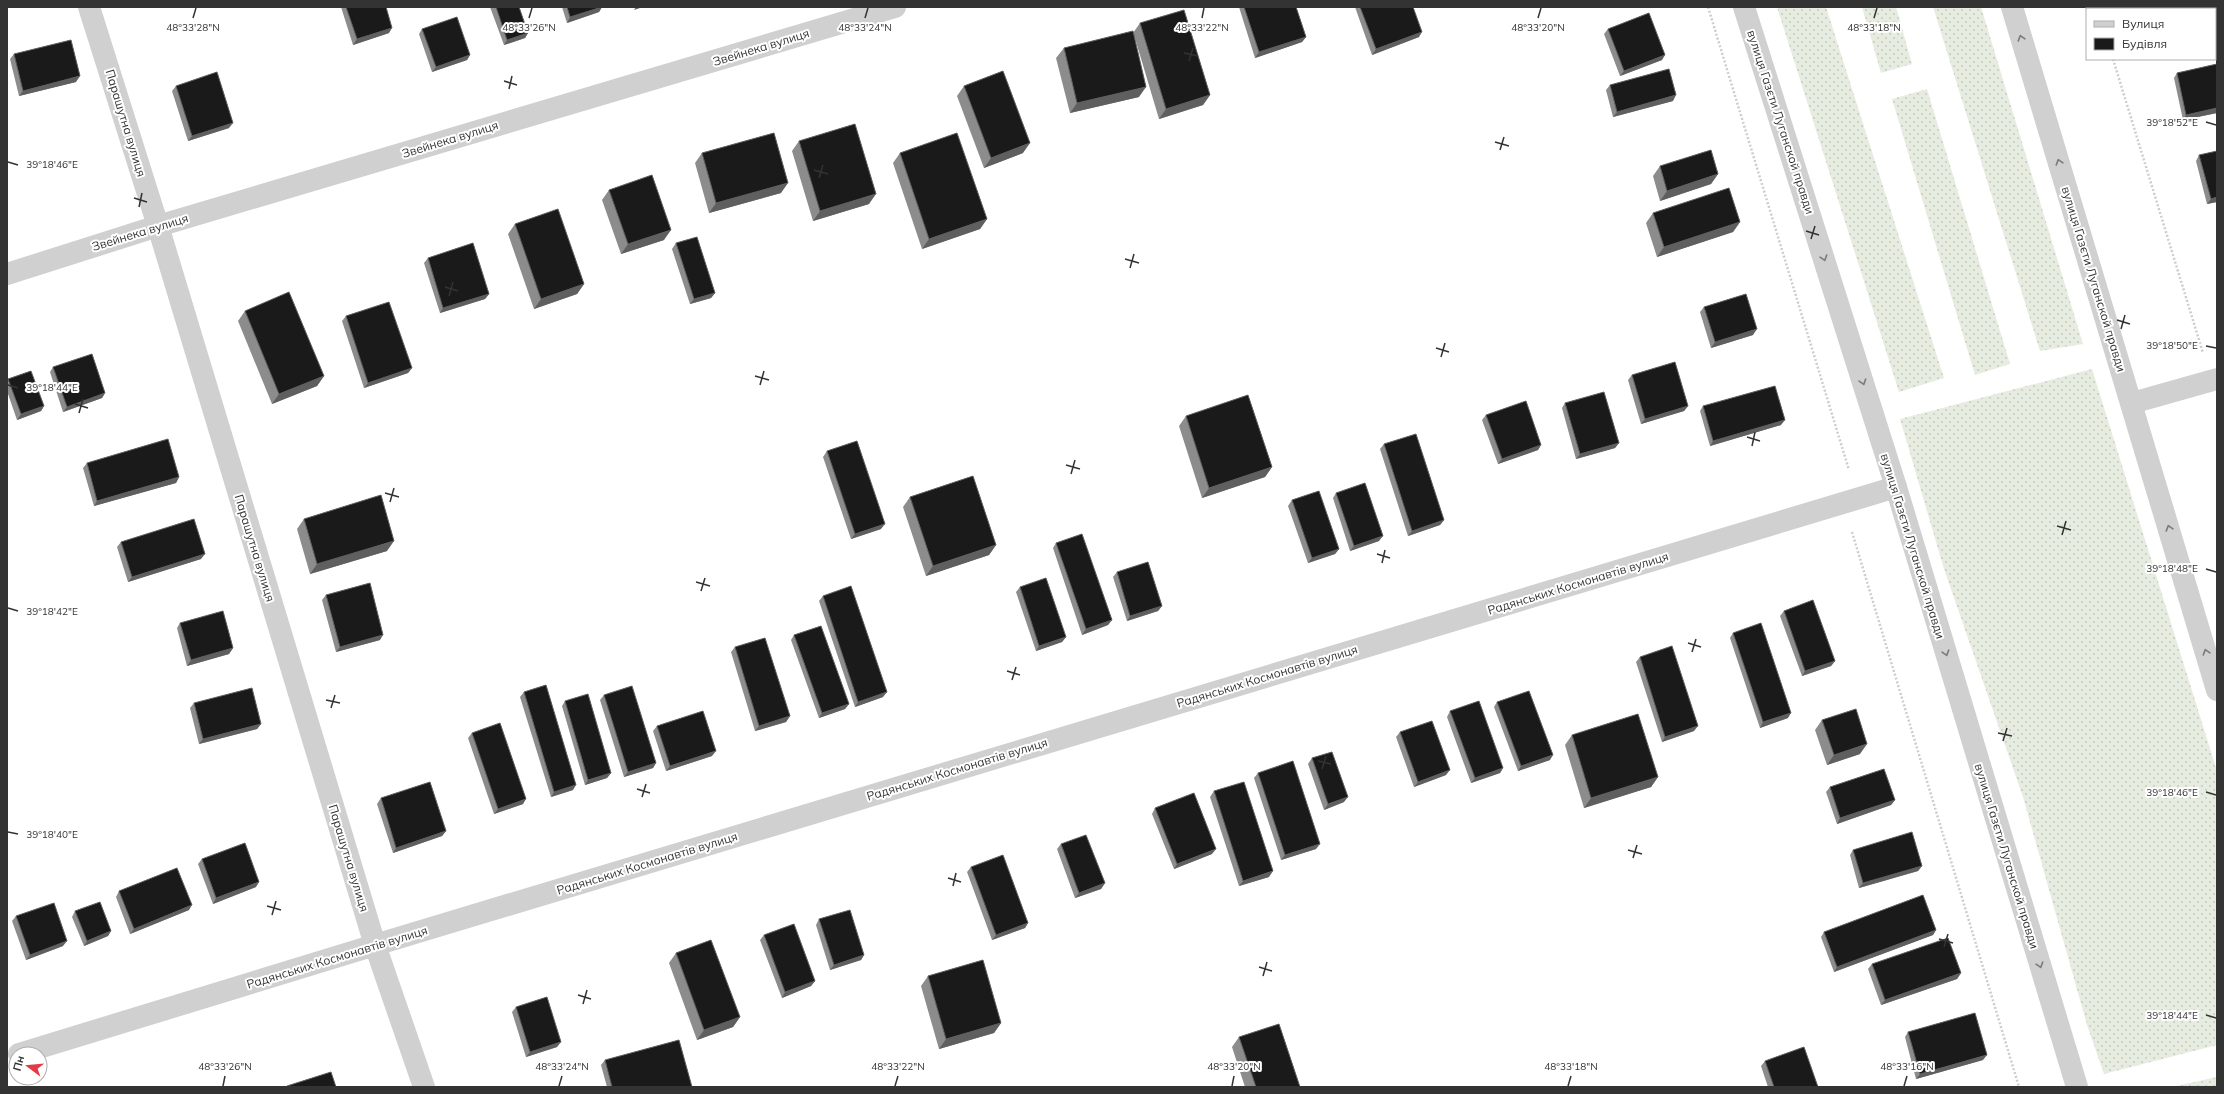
<svg xmlns="http://www.w3.org/2000/svg" width="2224" height="1094" viewBox="0 0 2224 1094" font-family="Mulish,sans-serif">
<style>
.grass{fill:url(#grass-dots)}
.lines{fill:none;stroke-linecap:round;stroke-linejoin:round}
.path{stroke:#cdcdcd;stroke-width:2.5;stroke-dasharray:2 2;stroke-linecap:butt}
.minor{stroke:#d0d0d0;stroke-width:22}
.tertiary{stroke:#d0d0d0;stroke-width:22}
.wall{fill:#8c8c8c}
.shaded-wall{fill:#5f5f5f}
.building{fill:#1a1a1a;stroke:#5f5f5f}
.oneway{stroke:#7a7a7a}
.ticks{fill:none;stroke:#333;stroke-width:1.5}
.labels{text-anchor:middle;dominant-baseline:central;stroke-width:4;stroke-linejoin:round;paint-order:stroke}
.street-label{font-size:12px;fill:#333;stroke:#fff}
.ticks-label{font-size:10px;text-anchor:middle;fill:#333;stroke:#fff;stroke-width:4;stroke-linejoin:round;paint-order:stroke}
</style>
<defs>
<pattern id="grass-dots" width="8" height="8" patternUnits="userSpaceOnUse"><rect width="8" height="8" fill="#e6ecdf"/><path d="M2 2h.1M6 6h.1" fill="none" stroke="#c6cbc0" stroke-width="1.8" stroke-linecap="round"/></pattern>
</defs>
<rect width="100%" height="100%" fill="#fff"/>
<path class="grass" d="M1777 7H1826L1944 378 1899 392Z
M1862 7H1896L1912 64 1881 73Z
M1933 7H1981L2083 344 2040 351Z
M1927 89 2010 364 1975 375 1892 99Z
M2092 369 2217 771V1045L2104 1074 2087 1025 2023 797 1944 569 1900 419Z
M2217 1077V1087H2172Z"/>
<g class="lines">
<path class="path" d="M1708 7 1849 470
M2097 7V9
M2113 59 2203 353
M1852 532 2019 1087"/>
<path class="minor" d="M89 7 158 226 375 945 424 1087
M7 274 158 226 895 7
M2132 403 2217 379
M19 1054 375 945 1896 487"/>
<path class="tertiary" d="M1744 7 1896 487 2077 1087
M2012 7 2217 690"/>
</g>
<path class="wall" d="M341 7H386L389 33 353 45Z
M490 7H519L528 33 525 38 504 45Z
M562 7H602L599 12 567 23Z
M1239 7H1296L1306 37 1302 42 1255 58Z
M1355 7H1413L1419 37 1372 55Z
M2151 7H2217V33H2215V9H2152Z
M1140 23 1210 95 1203 105 1159 119 1134 35 1139 97 1070 113 1056 58 1064 48 1133 33Z
M422 29 470 55 467 60 432 72 419 34Z
M1608 29 1662 60 1620 76 1604 34Z
M14 54 76 82 19 96 10 59Z
M2217 64V113L2183 120 2174 78 2177 73Z
M1610 85 1673 101 1613 117 1606 90Z
M176 86 229 128 188 141 172 91Z
M964 86 1023 153 984 168 957 96Z
M799 141 869 204 813 221 792 151Z
M702 153 781 193 709 213 695 163Z
M900 153 987 219 980 229 922 249 893 163Z
M2199 155 2217 202 2207 204 2196 161Z
M1660 166 1718 174 1711 184 1660 201 1653 176Z
M609 190 664 240 621 254 602 200Z
M1653 213 1740 222 1733 232 1657 257 1646 223Z
M515 224 584 284 577 294 534 309 508 234Z
M676 243 715 293 711 298 690 304 672 249Z
M428 258 489 294 485 299 440 313 424 263Z
M1704 307 1753 335 1711 348 1700 312Z
M245 311 324 376 317 386 272 404 238 321Z
M346 316 412 368 408 373 364 388 342 321Z
M53 367 105 393 102 398 63 412 50 372Z
M1632 375 1688 406 1684 411 1641 424 1628 380Z
M8 379 44 406 41 411 17 420 7 391V381Z
M1565 403 1619 443 1615 448 1576 459 1562 408Z
M1703 406 1781 425 1710 446 1700 411Z
M1486 415 1541 445 1538 450 1498 464 1482 420Z
M1186 416 1272 467 1265 477 1202 498 1179 426Z
M1384 444 1444 520 1440 525 1408 536 1380 449Z
M827 451 881 529 851 539 823 457Z
M87 463 179 477 176 483 94 506 83 468Z
M1336 493 1379 541 1350 551 1333 498Z
M910 497 996 545 989 555 926 576 903 507Z
M1292 500 1339 549 1335 554 1308 563 1288 506Z
M304 519 387 551 310 574 297 529Z
M121 542 201 559 128 582 117 547Z
M1056 543 1112 620 1108 625 1082 635 1053 548Z
M1117 572 1162 606 1158 611 1127 621 1113 577Z
M1020 587 1066 637 1062 642 1036 651 1016 592Z
M326 595 380 640 336 652 322 600Z
M823 596 883 697 855 707 819 601Z
M1784 611 1835 661 1831 666 1802 676 1780 616Z
M180 623 233 648 229 654 187 666 177 628Z
M1733 633 1788 718 1760 728 1730 638Z
M794 635 849 704 845 709 819 718 791 640Z
M735 647 790 716 786 722 755 731 731 652Z
M1640 657 1694 731 1662 742 1636 662Z
M524 692 573 790 551 797 520 697Z
M604 695 656 763 653 768 624 777 600 700Z
M565 701 611 773 607 778 585 785 562 706Z
M1497 702 1550 760 1518 771 1494 707Z
M194 703 261 724 257 729 199 744 190 708Z
M1450 711 1503 768 1500 773 1471 783 1447 717Z
M1822 720 1860 754 1827 765 1815 730Z
M657 726 712 756 666 771 653 731Z
M1400 732 1446 775 1414 787 1396 737Z
M472 733 523 804 494 814 468 738Z
M1572 735 1658 777 1651 787 1584 808 1565 745Z
M1312 758 1344 802 1324 810 1308 764Z
M1258 773 1316 849 1281 860 1254 778Z
M1830 787 1895 800 1891 805 1837 824 1826 792Z
M1214 791 1269 877 1239 886 1210 797Z
M381 798 446 831 442 836 393 853 377 804Z
M1155 808 1212 854 1174 869 1152 814Z
M1061 844 1105 883 1101 889 1075 898 1057 849Z
M1853 850 1922 866 1918 871 1859 888 1850 855Z
M202 859 256 887 213 904 198 864Z
M971 867 1028 923 1025 928 992 940 967 872Z
M119 891 189 910 130 934 116 897Z
M75 911 111 931 108 936 84 946 72 917Z
M16 916 63 946 26 960 12 921Z
M819 919 864 955 861 960 830 970 816 925Z
M1936 930 1933 935 1834 972 1821 937 1824 932Z
M764 935 815 981 811 986 782 998 760 940Z
M676 953 740 1017 733 1027 697 1040 669 963Z
M1872 964 1961 973 1957 979 1881 1005 1868 969Z
M928 976 1001 1023 994 1033 939 1049 921 986Z
M516 1007 557 1047 526 1057 512 1012Z
M1908 1032 1983 1060 1916 1079 1905 1037Z
M1239 1037 1300 1087H1245L1232 1047Z
M605 1060 692 1087H607L601 1065Z
M1765 1061 1818 1087H1768L1761 1066Z"/>
<path class="shaded-wall" d="M602 7 599 12 567 23 570 17Z
M636 7H643L634 10Z
M392 28 389 33 353 45 357 39Z
M2217 28V33H2215V29Z
M1422 32 1419 37 1372 55 1376 49Z
M528 33 525 38 504 45 507 40Z
M1306 37 1302 42 1255 58 1259 52Z
M470 55 467 60 432 72 436 67Z
M1665 55 1662 60 1620 76 1624 71Z
M80 76 76 82 19 96 23 91Z
M1146 87 1139 97 1070 113 1077 103Z
M1210 95 1203 105 1159 119 1166 109Z
M1676 95 1673 101 1613 117 1617 112Z
M2217 108V113L2183 120 2186 115Z
M233 123 229 128 188 141 192 136Z
M1030 143 1023 153 984 168 991 158Z
M1718 174 1711 184 1660 201 1667 191Z
M788 183 781 193 709 213 716 203Z
M876 194 869 204 813 221 820 211Z
M2217 197V202L2207 204 2211 199Z
M987 219 980 229 922 249 929 239Z
M1740 222 1733 232 1657 257 1664 247Z
M671 230 664 240 621 254 628 244Z
M584 284 577 294 534 309 541 299Z
M715 293 711 298 690 304 694 299Z
M489 294 485 299 440 313 443 308Z
M1757 329 1753 335 1711 348 1715 342Z
M412 368 408 373 364 388 368 383Z
M324 376 317 386 272 404 279 394Z
M105 393 102 398 63 412 67 407Z
M44 406 41 411 17 420 21 414Z
M1688 406 1684 411 1641 424 1645 419Z
M1785 420 1781 425 1710 446 1713 441Z
M1619 443 1615 448 1576 459 1580 454Z
M1541 445 1538 450 1498 464 1502 459Z
M1272 467 1265 477 1202 498 1209 488Z
M179 477 176 483 94 506 97 501Z
M1444 520 1440 525 1408 536 1412 531Z
M885 524 881 529 851 539 855 534Z
M1383 536 1379 541 1350 551 1354 546Z
M394 541 387 551 310 574 317 564Z
M996 545 989 555 926 576 933 566Z
M1339 549 1335 554 1308 563 1312 558Z
M205 554 201 559 128 582 132 577Z
M1162 606 1158 611 1127 621 1130 616Z
M1112 620 1108 625 1082 635 1086 629Z
M383 635 380 640 336 652 340 647Z
M1066 637 1062 642 1036 651 1039 646Z
M233 648 229 654 187 666 191 660Z
M1835 661 1831 666 1802 676 1805 671Z
M887 692 883 697 855 707 858 702Z
M849 704 845 709 819 718 822 713Z
M1791 713 1788 718 1760 728 1763 722Z
M790 716 786 722 755 731 759 726Z
M261 724 257 729 199 744 203 739Z
M1698 726 1694 731 1662 742 1665 737Z
M1867 744 1860 754 1827 765 1834 755Z
M716 751 712 756 666 771 670 766Z
M1553 755 1550 760 1518 771 1521 766Z
M656 763 653 768 624 777 628 772Z
M1503 768 1500 773 1471 783 1475 778Z
M1450 770 1446 775 1414 787 1418 782Z
M611 773 607 778 585 785 588 780Z
M1658 777 1651 787 1584 808 1591 798Z
M576 785 573 790 551 797 554 792Z
M1348 797 1344 802 1324 810 1328 804Z
M526 799 523 804 494 814 498 809Z
M1895 800 1891 805 1837 824 1840 818Z
M446 831 442 836 393 853 396 848Z
M1320 844 1316 849 1281 860 1285 855Z
M1216 849 1212 854 1174 869 1177 864Z
M1922 866 1918 871 1859 888 1863 883Z
M1273 871 1269 877 1239 886 1243 881Z
M259 882 256 887 213 904 216 898Z
M1105 883 1101 889 1075 898 1079 893Z
M192 905 189 910 130 934 134 929Z
M1028 923 1025 928 992 940 996 935Z
M1936 930 1933 935 1834 972 1837 967Z
M111 931 108 936 84 946 87 941Z
M67 941 63 946 26 960 30 955Z
M864 955 861 960 830 970 834 965Z
M1961 973 1957 979 1881 1005 1885 1000Z
M815 981 811 986 782 998 785 992Z
M740 1017 733 1027 697 1040 704 1030Z
M1001 1023 994 1033 939 1049 946 1039Z
M561 1042 557 1047 526 1057 530 1052Z
M1987 1055 1983 1060 1916 1079 1920 1074Z"/>
<path class="building" d="M346 7H386L392 28 357 39Z
M496 7H519L528 33 507 40Z
M567 7H602L570 17Z
M1244 7H1296L1306 37 1259 52Z
M1360 7H1413L1422 32 1376 49Z
M2156 7H2217V28L2215 29V9H2157Z
M1184 10 1210 95 1166 109 1140 23Z
M1649 13 1665 55 1624 71 1608 29Z
M457 17 470 55 436 67 422 29Z
M1133 31 1146 87 1077 103 1064 48Z
M71 40 80 76 23 91 14 54Z
M2217 64V108L2186 115 2177 73Z
M1669 69 1676 95 1617 112 1610 85Z
M1003 71 1030 143 991 158 964 86Z
M217 72 233 123 192 136 176 86Z
M855 124 876 194 820 211 799 141Z
M774 133 788 183 716 203 702 153Z
M957 133 987 219 929 239 900 153Z
M1711 150 1718 174 1667 191 1660 166Z
M2217 151V197L2211 199 2199 155Z
M652 175 671 230 628 244 609 190Z
M1729 188 1740 222 1664 247 1653 213Z
M558 209 584 284 541 299 515 224Z
M697 237 715 293 694 299 676 243Z
M473 243 489 294 443 308 428 258Z
M289 292 324 376 279 394 245 311Z
M1746 294 1757 329 1715 342 1704 307Z
M389 302 412 368 368 383 346 316Z
M92 354 105 393 67 407 53 367Z
M1675 362 1688 406 1645 419 1632 375Z
M31 371 44 406 21 414 8 379Z
M1775 386 1785 420 1713 441 1703 406Z
M1604 392 1619 443 1580 454 1565 403Z
M1248 395 1272 467 1209 488 1186 416Z
M1526 401 1541 445 1502 459 1486 415Z
M1416 434 1444 520 1412 531 1384 444Z
M168 439 179 477 97 501 87 463Z
M857 441 885 524 855 534 827 451Z
M973 476 996 545 933 566 910 497Z
M1365 483 1383 536 1354 546 1336 493Z
M1319 491 1339 549 1312 558 1292 500Z
M381 495 394 541 317 564 304 519Z
M194 519 205 554 132 577 121 542Z
M1082 534 1112 620 1086 629 1056 543Z
M1148 562 1162 606 1130 616 1117 572Z
M1046 578 1066 637 1039 646 1020 587Z
M370 583 383 635 340 647 326 595Z
M851 586 887 692 858 702 823 596Z
M1813 600 1835 661 1805 671 1784 611Z
M223 611 233 648 191 660 180 623Z
M1761 623 1791 713 1763 722 1733 633Z
M821 626 849 704 822 713 794 635Z
M765 638 790 716 759 726 735 647Z
M1672 646 1698 726 1665 737 1640 657Z
M546 685 576 785 554 792 524 692Z
M632 686 656 763 628 772 604 695Z
M252 688 261 724 203 739 194 703Z
M1529 691 1553 755 1521 766 1497 702Z
M588 694 611 773 588 780 565 701Z
M1479 701 1503 768 1475 778 1450 711Z
M1856 709 1867 744 1834 755 1822 720Z
M703 711 716 751 670 766 657 726Z
M1638 714 1658 777 1591 798 1572 735Z
M1432 721 1450 770 1418 782 1400 732Z
M500 723 526 799 498 809 472 733Z
M1332 752 1348 797 1328 804 1312 758Z
M1293 761 1320 844 1285 855 1258 773Z
M1884 769 1895 800 1840 818 1830 787Z
M430 782 446 831 396 848 381 798Z
M1244 782 1273 871 1243 881 1214 791Z
M1194 793 1216 849 1177 864 1155 808Z
M1912 832 1922 866 1863 883 1853 850Z
M1086 835 1105 883 1079 893 1061 844Z
M245 843 259 882 216 898 202 859Z
M1003 855 1028 923 996 935 971 867Z
M177 868 192 905 134 929 119 891Z
M1923 895 1936 930 1837 967 1824 932Z
M100 902 111 931 87 941 75 911Z
M54 903 67 941 30 955 16 916Z
M850 910 864 955 834 965 819 919Z
M794 924 815 981 785 992 764 935Z
M1948 938 1961 973 1885 1000 1872 964Z
M711 940 740 1017 704 1030 676 953Z
M983 960 1001 1023 946 1039 928 976Z
M547 997 561 1042 530 1052 516 1007Z
M1975 1013 1987 1055 1920 1074 1908 1032Z
M1279 1024 1300 1087H1256L1239 1037Z
M679 1040 692 1087H612L605 1060Z
M1804 1047 1818 1087H1774L1765 1061Z
M331 1072 336 1087H287V1086Z"/>
<defs><path id="oneway-chevron" d="M-2-3.5L2.5 0L-2 3.5" fill="none" stroke-width="1.6" stroke-linecap="round" stroke-linejoin="round"/></defs>
<g class="oneway">
<use href="#oneway-chevron" transform="translate(2021 38) rotate(-107)"/>
<use href="#oneway-chevron" transform="translate(2059 162) rotate(-107)"/>
<use href="#oneway-chevron" transform="translate(1824 258) rotate(72)"/>
<use href="#oneway-chevron" transform="translate(1863 382) rotate(72)"/>
<use href="#oneway-chevron" transform="translate(2169 528) rotate(-107)"/>
<use href="#oneway-chevron" transform="translate(2206 652) rotate(-107)"/>
<use href="#oneway-chevron" transform="translate(1946 653) rotate(73)"/>
<use href="#oneway-chevron" transform="translate(2040 965) rotate(73)"/>
</g>
<path class="ticks" d="M193 18 196 8M529 18 532 8M865 18 868 8M1202 18 1204 8M1538 18 1541 8M1874 18 1877 8M1184 53 1198 56M1189 61 1193 48M504 81 517 85M509 89 512 76M2206 122 2216 125M1495 142 1509 146M1500 150 1504 137M8 162 18 165M814 170 828 174M819 178 823 165M134 198 147 202M139 207 142 193M1806 231 1819 235M1811 239 1815 226M1125 259 1139 263M1130 268 1134 254M445 287 458 291M449 296 453 282M2117 320 2130 324M2121 329 2125 315M2206 346 2216 348M1436 348 1449 352M1441 357 1445 343M755 376 769 380M8 385 18 388M760 385 764 371M75 404 88 408M79 413 83 399M1747 437 1760 441M1752 446 1755 432M1066 465 1080 469M1071 474 1075 460M385 493 399 497M390 502 394 488M2057 526 2071 530M2062 535 2066 521M1377 554 1390 558M1382 563 1385 550M2206 569 2216 572M696 582 710 586M701 591 705 578M8 608 18 611M1688 643 1701 647M1692 652 1696 639M1007 671 1020 675M1012 680 1016 667M326 700 340 703M331 708 335 695M1998 733 2012 736M2003 741 2007 728M1318 761 1331 764M1322 769 1326 756M637 789 650 793M2206 792 2216 795M642 797 646 784M8 832 18 834M1628 850 1642 854M1633 858 1637 845M948 878 961 882M953 886 956 873M267 906 281 910M272 915 276 901M1939 939 1953 943M1944 947 1948 934M1259 967 1272 971M1263 976 1267 962M578 995 591 999M583 1004 587 990M2206 1015 2216 1018M223 1086 225 1076M559 1086 562 1076M895 1086 898 1076M1232 1086 1234 1076M1568 1086 1571 1076M1904 1086 1907 1076"/>
<g class="labels">
<g class="street-label">
<text transform="translate(761 47) rotate(-17)">Звейнека вулиця</text>
<text transform="translate(1781 122) rotate(72)">вулиця Газєти Луганской правди</text>
<text transform="translate(126 123) rotate(73)">Парашутна вулиця</text>
<text transform="translate(450 139) rotate(-17)">Звейнека вулиця</text>
<text transform="translate(140 232) rotate(-17)">Звейнека вулиця</text>
<text transform="translate(2094 279) rotate(73)">вулиця Газєти Луганской правди</text>
<text transform="translate(1913 546) rotate(73)">вулиця Газєти Луганской правди</text>
<text transform="translate(255 548) rotate(73)">Парашутна вулиця</text>
<text transform="translate(1578 583) rotate(-17)">Радянських Космонавтів вулиця</text>
<text transform="translate(1267 676) rotate(-17)">Радянських Космонавтів вулиця</text>
<text transform="translate(957 769) rotate(-17)">Радянських Космонавтів вулиця</text>
<text transform="translate(2007 856) rotate(73)">вулиця Газєти Луганской правди</text>
<text transform="translate(349 858) rotate(73)">Парашутна вулиця</text>
<text transform="translate(647 863) rotate(-17)">Радянських Космонавтів вулиця</text>
<text transform="translate(337 957) rotate(-17)">Радянських Космонавтів вулиця</text>
</g>
</g>
<g class="ticks-label">
<text x="193" y="31">48°33'28"N</text>
<text x="529" y="31">48°33'26"N</text>
<text x="865" y="31">48°33'24"N</text>
<text x="1202" y="31">48°33'22"N</text>
<text x="1538" y="31">48°33'20"N</text>
<text x="1874" y="31">48°33'18"N</text>
<text x="2172" y="126">39°18'52"E</text>
<text x="52" y="168">39°18'46"E</text>
<text x="2172" y="349">39°18'50"E</text>
<text x="52" y="391">39°18'44"E</text>
<text x="2172" y="572">39°18'48"E</text>
<text x="52" y="615">39°18'42"E</text>
<text x="2172" y="796">39°18'46"E</text>
<text x="52" y="838">39°18'40"E</text>
<text x="2172" y="1019">39°18'44"E</text>
<text x="225" y="1070">48°33'26"N</text>
<text x="562" y="1070">48°33'24"N</text>
<text x="898" y="1070">48°33'22"N</text>
<text x="1234" y="1070">48°33'20"N</text>
<text x="1571" y="1070">48°33'18"N</text>
<text x="1907" y="1070">48°33'16"N</text>
</g>
<rect width="2224" height="1094" fill="none" stroke="#333333" stroke-width="16"/>
<rect x="2086" y="8" width="130" height="52" fill="#ffffff" stroke="#adadad"/>
<rect x="2094" y="21" width="20" height="6" fill="#d0d0d0" stroke="#adadad"/>
<text x="2122" y="28" font-size="12" fill="#333333">Вулиця</text>
<rect x="2094" y="38" width="20" height="12" fill="#1a1a1a" stroke="#adadad"/>
<text x="2122" y="48" font-size="12" fill="#333333">Будівля</text>
<g transform="translate(28 1066) rotate(286)"><circle r="19" fill="#ffffff" stroke="#adadad"/>
<path d="M0-3L7 15L0 10L-7 15Z" fill="#e63946"/>
<text y="-6" font-size="11" font-weight="bold" text-anchor="middle" fill="#333333">Пн</text>
</g>
</svg>
